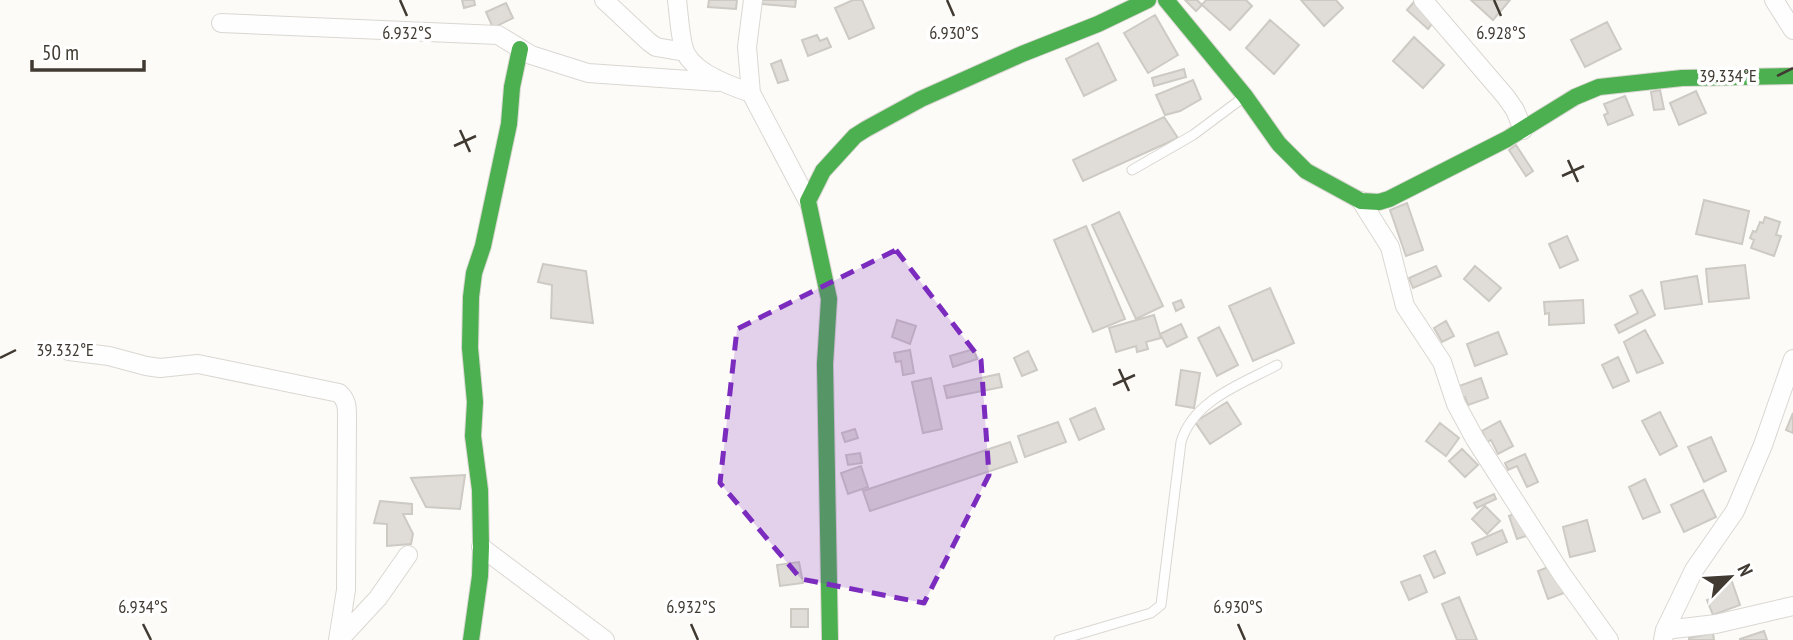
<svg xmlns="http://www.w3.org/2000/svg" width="1793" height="640" viewBox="0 0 1793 640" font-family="'PT Sans Narrow',sans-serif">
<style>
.building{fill:#e0ddd8;stroke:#cdcac4;stroke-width:2}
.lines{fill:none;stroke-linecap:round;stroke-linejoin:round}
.lane-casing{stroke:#dad7d2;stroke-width:11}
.street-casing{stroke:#dad7d2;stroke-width:20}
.fast-casing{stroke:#dad7d2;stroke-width:18}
.lane{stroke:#fffefe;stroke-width:9}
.street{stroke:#fffefe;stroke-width:18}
.fast{stroke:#4caf50;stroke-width:16}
.marked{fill:#7b2cbf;fill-opacity:0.2;stroke:#7b2cbf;stroke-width:5;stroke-dasharray:14 9;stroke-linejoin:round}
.ticks{fill:none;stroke:#403a32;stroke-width:2.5}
.ticks-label{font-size:18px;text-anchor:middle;fill:#403a32;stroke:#fff;stroke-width:7;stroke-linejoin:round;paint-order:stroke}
</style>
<rect width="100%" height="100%" fill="#fdfbf8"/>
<path class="building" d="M462 0H474L475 5 464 8Z
M709 0H737L736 9 708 7Z
M762 0H796L795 7 762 4Z
M853 0H862L874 28 849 39 835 8Z
M1185 0H1197L1202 5 1196 11Z
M1206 0H1246L1252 6 1230 30 1202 5Z
M1301 0H1336L1343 8 1324 26Z
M1471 0H1510L1493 20Z
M1414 2 1434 21 1428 29 1407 10Z
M506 3 513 18 493 28 486 12Z
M1155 15 1178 55 1148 73 1124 33Z
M1270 20 1299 45 1274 74 1246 48Z
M1607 22 1621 49 1585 67 1571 40Z
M817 35 820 41 827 38 831 47 808 56 802 40Z
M1414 37 1444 65 1423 88 1393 61Z
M1098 43 1116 80 1084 96 1066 59Z
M781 60 788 80 778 83 771 64Z
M1184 69 1186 77 1154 86 1152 78Z
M1193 80 1201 99 1180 111 1165 115 1156 95Z
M1660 90 1664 109 1654 110 1651 92Z
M1696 91 1706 113 1679 125 1670 103Z
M1625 96 1633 115 1608 125 1604 115 1608 113 1604 104Z
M1164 117 1178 138 1083 181 1073 160Z
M1516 145 1533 171 1526 176 1509 150Z
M1704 200 1749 211 1742 244 1696 234Z
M1407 203 1423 250 1406 256 1390 210Z
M1119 212 1163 306 1136 319 1092 225Z
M1765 217 1780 222 1776 235 1781 236 1774 256 1751 248 1754 240 1750 238 1753 231 1756 232 1760 222 1763 223Z
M1086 226 1125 319 1093 332 1054 240Z
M1567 236 1578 260 1560 268 1549 244Z
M543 264 586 271 593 323 551 318 552 285 538 282Z
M1745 265 1749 298 1709 302 1706 269Z
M1436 266 1441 276 1413 288 1409 278Z
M1475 266 1501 288 1489 301 1464 279Z
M1697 276 1702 304 1665 309 1661 282Z
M1270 288 1294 343 1253 361 1229 306Z
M1642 290 1655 315 1619 333 1615 325 1638 313 1630 296Z
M1181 300 1184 307 1176 311 1173 303Z
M1583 300 1584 323 1549 325V313L1545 314 1544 302Z
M1154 315 1161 338 1146 342 1148 349 1137 352 1136 346 1116 352 1109 328Z
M897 320 916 326 910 344 892 337Z
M1446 321 1454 336 1442 342 1434 328Z
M1181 324 1187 337 1167 347 1160 334Z
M1219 327 1238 365 1217 376 1198 338Z
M1645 330 1663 363 1637 373 1624 342Z
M1498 332 1507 354 1475 366 1467 344Z
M974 349 977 359 953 367 950 356Z
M910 350 914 373 903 375 901 361 896 362 894 353Z
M1028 351 1037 370 1022 376 1014 358Z
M1618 357 1629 381 1613 388 1602 365Z
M1181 370 1200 373 1194 408 1176 405Z
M999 374 1002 387 947 398 944 386Z
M931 378 942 429 923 433 912 382Z
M1481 378 1488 398 1468 405 1465 397 1463 398 1459 386Z
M1227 402 1241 424 1210 444 1195 422Z
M1095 408 1104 429 1079 440 1070 419Z
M1660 412 1677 446 1660 455 1642 421Z
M1793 413V433L1786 430Z
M1500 421 1513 446 1498 454 1491 440 1487 442 1482 431Z
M1058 422 1066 442 1025 457 1018 436Z
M1440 423 1459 438 1446 456 1426 441Z
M855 429 858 438 845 442 842 433Z
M1711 437 1726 471 1704 482 1688 447Z
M1010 442 1017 462 870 511 863 491Z
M1462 449 1478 465 1465 477 1449 461Z
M860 453 862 463 848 465 846 455Z
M1525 454 1538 482 1527 487 1517 466 1508 470 1505 463Z
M861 466 868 487 848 494 841 473Z
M465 475 460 509 426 507 411 478Z
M1645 479 1660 512 1643 519 1629 487Z
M1703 490 1716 517 1684 532 1671 505Z
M1494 494 1496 499 1477 508 1474 503Z
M380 501 412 504V514H403L413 534 411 544 387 546V524L374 523Z
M1485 506 1500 521 1487 534 1472 519Z
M1518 513 1526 536 1517 539 1509 516Z
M1587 520 1595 551 1570 557 1563 527Z
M1502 530 1507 542 1477 555 1472 543Z
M1435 551 1445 573 1434 578 1424 556Z
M799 562 803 583 780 586 777 565Z
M1553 565 1564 593 1548 599 1538 571Z
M1420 575 1427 592 1409 600 1401 582Z
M1730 576 1740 605 1713 615 1707 600 1713 598 1711 591 1720 588 1717 580Z
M1459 597 1477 640H1457L1442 604Z
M791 609H808V627H791Z
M1764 631 1767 640H1740V639Z
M1713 633 1714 640H1689V638Z"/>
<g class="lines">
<g class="lane-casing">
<path id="lane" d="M1132 170 1193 135 1244 97
M1059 640 1151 613 1161 605 1181 442C1193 400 1242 384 1277 365"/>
</g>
<g class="street-casing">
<path id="street" d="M604 0 649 42 656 47 685 52
M677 0C679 14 680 42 686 54 697 74 731 86 751 93
M753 0 747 47 751 93 808 201
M1423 0 1506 97 1515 110 1523 130
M1774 0 1793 30
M221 23 498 35 531 55 588 73 718 82
M1361 201 1390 247 1405 306 1442 362 1456 404 1475 439 1561 573 1609 640
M69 351 109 356 146 366 160 368 198 364 339 393C348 401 347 409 347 420L346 590 338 640
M481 547 605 640
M1665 630 1716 624 1793 606
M339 640 378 598 408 555
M1663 640 1665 630 1694 570 1735 511 1763 445 1793 359"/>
</g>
<g class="fast-casing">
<path id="fast" d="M1166 0 1245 96 1279 144 1306 171 1361 201 1379 202 1389 199 1507 139 1575 97 1599 87 1682 78 1793 76
M471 640 480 576 481 547 480 490 473 436 475 402 470 348 471 297 474 273 483 246 509 124 512 87 520 49
M830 640 825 364 829 299 808 201 823 171 855 136 866 129 921 99 1022 54 1098 24 1148 0"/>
</g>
<use href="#lane" class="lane"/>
<use href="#street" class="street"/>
<use href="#fast" class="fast"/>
</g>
<path class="marked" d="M896 250 981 360 989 475 924 603 801 579 720 483 737 329Z"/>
<path class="ticks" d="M400 0 407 16M947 0 954 16M1494 0 1501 16M1777 76 1793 68M460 130 470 152M454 146 476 136M1568 160 1578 182M1562 176 1584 166M0 358 16 350M1119 369 1129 391M1113 385 1135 375M143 624 151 640M691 624 698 640M1238 624 1245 640"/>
<g class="ticks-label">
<text x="407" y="39">6.932°S</text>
<text x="954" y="39">6.930°S</text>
<text x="1501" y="39">6.928°S</text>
<text x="1728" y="82">39.334°E</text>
<text x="65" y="356">39.332°E</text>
<text x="143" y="613">6.934°S</text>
<text x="691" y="613">6.932°S</text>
<text x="1238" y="613">6.930°S</text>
</g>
<g transform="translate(1730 577) rotate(65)" stroke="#ffffff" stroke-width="5" paint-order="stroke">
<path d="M0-5L12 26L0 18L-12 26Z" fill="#403a32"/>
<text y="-10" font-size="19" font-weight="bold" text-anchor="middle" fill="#403a32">N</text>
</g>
<path d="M32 60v10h112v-10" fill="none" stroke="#403a32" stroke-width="3.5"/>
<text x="42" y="60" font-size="21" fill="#403a32" stroke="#ffffff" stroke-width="5" paint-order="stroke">50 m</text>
</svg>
